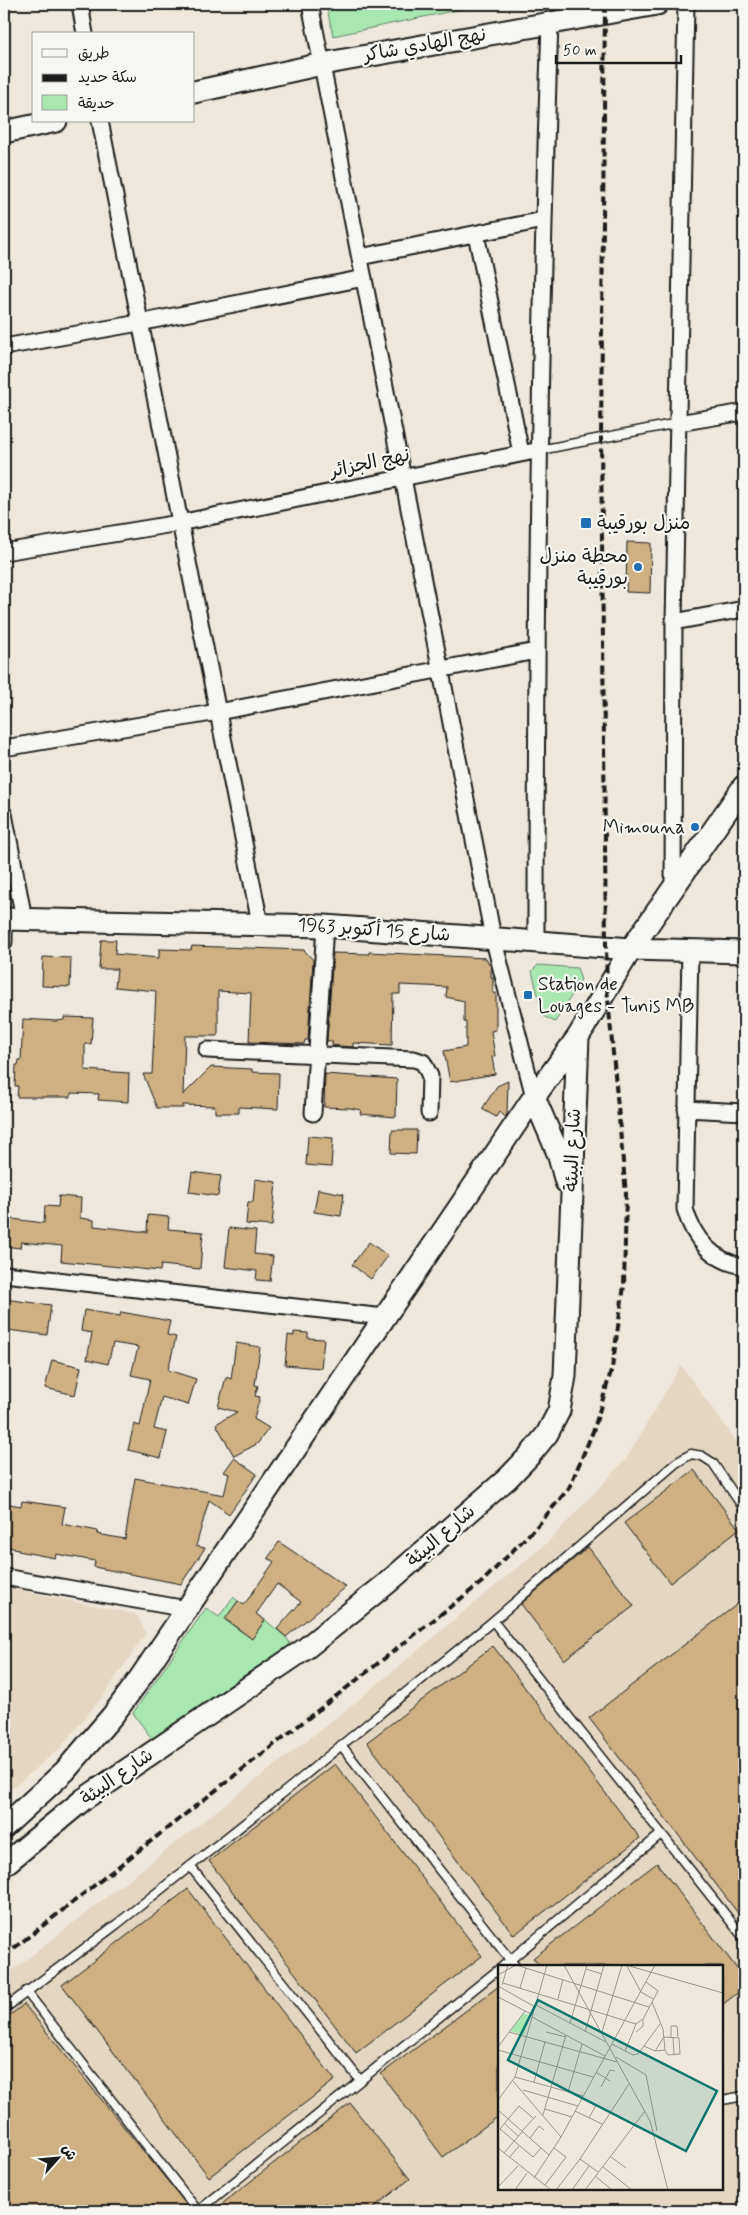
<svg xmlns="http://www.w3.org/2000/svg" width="748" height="2215" viewBox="0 0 748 2215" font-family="Mynerve,'Playpen Sans Arabic',sans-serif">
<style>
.built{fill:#e4d7c1;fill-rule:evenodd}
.green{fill:#a8e8b0;stroke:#628266}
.building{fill:#ceb082;stroke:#1c1c1c}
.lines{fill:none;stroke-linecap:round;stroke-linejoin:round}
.lane-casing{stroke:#1c1c1c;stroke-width:11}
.street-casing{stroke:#1c1c1c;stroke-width:19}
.secondary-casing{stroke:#1c1c1c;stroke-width:25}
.lane{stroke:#f6f6f2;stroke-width:8}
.street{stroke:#f6f6f2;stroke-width:15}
.secondary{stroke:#f6f6f2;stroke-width:21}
.rail{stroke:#1c1c1c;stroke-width:4;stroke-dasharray:8 4;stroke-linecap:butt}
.poi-dot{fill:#1f6fb2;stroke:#f6f6f2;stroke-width:2}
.labels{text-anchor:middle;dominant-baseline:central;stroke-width:4.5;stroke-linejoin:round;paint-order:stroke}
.street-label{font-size:19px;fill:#1c1c1c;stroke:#f6f6f2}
.poi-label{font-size:19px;fill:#1c1c1c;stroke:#f6f6f2;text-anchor:start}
.inset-road{fill:none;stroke:#9a968f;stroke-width:1}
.view{fill:#0f766e;fill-opacity:0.15;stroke:#0f766e;stroke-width:2.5}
.inset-edge{fill:none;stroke:#1c1c1c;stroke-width:2.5}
</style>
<rect width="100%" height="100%" fill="#eee8dc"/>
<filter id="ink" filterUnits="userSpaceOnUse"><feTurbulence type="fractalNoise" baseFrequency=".02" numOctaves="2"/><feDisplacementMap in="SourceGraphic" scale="10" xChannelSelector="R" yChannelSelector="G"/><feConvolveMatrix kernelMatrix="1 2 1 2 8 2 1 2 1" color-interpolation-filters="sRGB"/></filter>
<g filter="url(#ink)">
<path class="built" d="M681 1365 744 1452V2211H4V1977L352 1705 548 1542 626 1459ZM499 1966H722V2189H499Z
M4 1587 136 1614 146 1633 104 1695 59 1749 4 1795Z"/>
<path class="green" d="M326 4H486L333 36Z
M538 965 577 968 581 980 555 1022 543 1016 532 971Z
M233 1597 238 1601 225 1620 251 1638 265 1620 286 1637 291 1645 152 1739 133 1713 206 1608 219 1617Z"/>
<path class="building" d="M627 542 651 543 650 593 626 592Z
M101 940H116L115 954 159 958V949L191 950 192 946 304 950 313 960 308 1040H305L304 1044 249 1042 251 993 218 991V1036H185L183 1095 211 1067 252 1069V1072L279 1073 278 1109 239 1107V1113H215V1106L183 1105V1108H157L143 1074H152L156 991 115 987 117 969H99Z
M369 952 486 958 491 967V977H493V993H496V1030L491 1031 495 1056 492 1057 495 1074 450 1082 444 1051 466 1047V1022H464V1001L446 997 447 987 400 985V994H393L392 1045 353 1043V1047L339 1046 332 1045V1041H327L333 953 369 954Z
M43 957 71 958 70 987 42 986Z
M64 1017 93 1018 91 1044H85V1070L129 1073 128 1102 98 1100 99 1094 71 1093V1097H17L18 1086H15L16 1065H18L19 1060H21L23 1019 56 1021 64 1020Z
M325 1074 397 1079 396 1117 360 1114 361 1110 350 1108 324 1107Z
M508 1081 507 1114 506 1117 499 1112 496 1117 482 1109 497 1086Z
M392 1130H417L416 1154 391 1153Z
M308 1136 333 1138 331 1167 306 1165Z
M192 1172 221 1176 218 1196 189 1192Z
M255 1179 276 1182 272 1226 246 1224 248 1202H253Z
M318 1189 344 1194 341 1216 314 1212Z
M59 1196 81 1198 80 1218 94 1220V1226L147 1232 148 1215 169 1217 168 1229 203 1232 200 1269 161 1265 160 1271 61 1261 62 1246 21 1242 20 1248 4 1246V1218L44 1223 45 1206 58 1207Z
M229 1228 256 1231 254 1254 273 1256 270 1281 256 1280 257 1271 225 1267Z
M369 1242 388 1256 371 1279 352 1265Z
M4 1299 51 1305 47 1335 7 1330 10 1314H4Z
M84 1310 120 1316 121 1312 170 1321 167 1335 176 1337 168 1370 196 1379 188 1405 162 1397 154 1429 167 1432 161 1458 128 1450 134 1424 140 1426 150 1379 131 1375 138 1347 113 1343 108 1364 87 1359 92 1333 81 1331Z
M294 1332 308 1333V1338L324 1339 321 1368 285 1365 288 1335 294 1336Z
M236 1343 260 1347 255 1385 258 1386 255 1396 260 1397 254 1419 269 1428 257 1444 234 1456 216 1424 237 1412 218 1407 226 1377 231 1379Z
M52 1360 81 1367 75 1395 45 1388Z
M234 1458 257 1474 229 1514 209 1500 196 1546 205 1548 181 1584 94 1567 95 1561 56 1554 55 1558 18 1551V1549L4 1546V1503L21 1506 22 1501 65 1507 62 1524 98 1531 97 1534 125 1539 135 1478 224 1495 229 1474 224 1472Z
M694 1470 739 1529 670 1583 624 1523Z
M279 1542 346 1587 286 1637 277 1629 301 1602 277 1584 256 1614 265 1620 252 1639 225 1619 238 1601 244 1605 274 1562 268 1558Z
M588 1547 634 1606 564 1660 521 1604Z
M744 1599V1921L589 1718Z
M493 1646 640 1838 514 1935 367 1742Z
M335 1764 482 1956 356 2053 209 1861Z
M657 1863 744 1978V1988L722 2005V1966H540L533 1958Z
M188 1889 335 2080 209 2177 62 1985Z
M499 1986V2116L443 2157 381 2074Z
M24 2004 175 2190 191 2211H4V2020Z
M350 2103 410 2179 369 2211H332L326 2203 316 2211H213Z"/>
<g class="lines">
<g class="lane-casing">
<path id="lane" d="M540 450 678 423
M493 1621 744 1938
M341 1745 515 1966
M190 1866 360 2080
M503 1966 661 1834
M26 1991 198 2211
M4 2009 117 1924 288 1789 493 1621 676 1463 691 1454 702 1456 713 1463 744 1509
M722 2100 744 2096
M198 2211 499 1969"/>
</g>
<g class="street-casing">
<path id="street" d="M80 4 85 34
M310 4 493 937 534 1097
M571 19V4
M100 121 260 923
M476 234 521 453
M360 257 543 220
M4 347 139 323 364 278
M678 423 744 412
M4 552 179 523 540 450
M674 622 744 609
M4 748 218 712 536 651
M4 814 24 919
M673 888 674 622 686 4
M536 940C536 634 539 329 550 23
M4 942V919
M690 950 685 1209C693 1238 713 1262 744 1266
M207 1050 414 1059 423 1062 430 1076 429 1113
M686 1109 744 1112
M313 1113 325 926
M4 1274 384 1317
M4 1577 187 1609"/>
</g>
<g class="secondary-casing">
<path id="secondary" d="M194 92 322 64 657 4
M4 132 56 121
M4 919 325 926 631 949 744 952
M534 1097 558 1153 566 1182
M4 1827 65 1771 113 1715 136 1684 534 1097 578 1037 631 949 744 786
M4 1865 84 1799 305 1649 386 1584 508 1478 530 1455 547 1434 559 1411 565 1376 578 1037"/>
</g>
<use href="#lane" class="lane"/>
<use href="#street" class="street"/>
<use href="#secondary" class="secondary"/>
<path class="rail" d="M4 1956 482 1582 539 1524 569 1488 594 1429 612 1368 624 1286 626 1194 607 988 606 946 601 438 605 4"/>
</g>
</g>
<g class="poi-dot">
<rect x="580" y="517" width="12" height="12" rx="2.5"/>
<circle cx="638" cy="567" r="5"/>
<circle cx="695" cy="827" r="5"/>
<rect x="523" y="990" width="10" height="10" rx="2.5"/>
</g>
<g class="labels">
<g class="street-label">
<text transform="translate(425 45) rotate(-10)">نهج الهادي شاكر</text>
<text transform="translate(370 463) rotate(-12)">نهج الجزائر</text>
<text transform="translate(374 930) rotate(4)">شارع 15 أكتوبر 1963</text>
<text transform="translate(573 1150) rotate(-88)">شارع البيئة</text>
<text transform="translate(441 1536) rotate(-41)">شارع البيئة</text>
<text transform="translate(117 1777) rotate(-35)">شارع البيئة</text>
</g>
<g class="poi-label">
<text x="597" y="523">منزل بورقيبة</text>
<text x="628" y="556" text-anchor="end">محطة منزل<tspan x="628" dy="22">بورقيبة</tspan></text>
<text x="685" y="827" text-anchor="end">Mimouna</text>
<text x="538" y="984">Station de<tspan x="538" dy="22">Louages - Tunis MB</tspan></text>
</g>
</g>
<g transform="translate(498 1965)">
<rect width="225" height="225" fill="#eee8dc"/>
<path d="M26 48 32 51 26 70 12 66Z" fill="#a8e8b0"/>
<path class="inset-road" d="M18 0 151 42M66 0 152 156 170 225M128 0 225 28M129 1 143 27 155 34M88 4 104 9M0 10 18 0M5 18 138 59M4 20 10 0M0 21 37 42M22 23 28 3M0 32 35 50M60 34 65 14M38 40 108 77M34 52 107 91M72 58 89 0M11 67 119 97M48 67 68 72M87 67 106 0M104 67 124 0M138 67 145 61V54L160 26 148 17M173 72V61H179L180 72M175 72 176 90M114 79 135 90 140 89 162 59M146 81 157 86 167 85 165 64 154 37M0 82 27 46M0 85 95 112M127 86 138 59 145 54M157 86 166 72 181 73 182 89 170 90 167 85M118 92 148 110 159 166M98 107 112 116M17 112 85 131M15 116 63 172M36 117 47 77M103 122 112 105 117 106M25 125 80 141M70 127 84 79M84 133 98 140 91 153M0 135 17 112 49 0M47 144 74 152M0 145 51 190M77 146 104 159M45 150 68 70M35 153 21 141 2 164 35 192 43 183M6 158 20 171M24 166 38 151M32 173 41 161 46 165M0 183 53 225M6 188 24 167M113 192 128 203M11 193 21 181M82 194 100 207M105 202 134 225M97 211 113 224M36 213 63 172 157 0M47 220 68 192 56 183M0 222 20 201M17 225 29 208M58 225 82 194 131 119M74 225 91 201M87 225 147 146"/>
<path class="view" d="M40 35 219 126 188 186 10 95Z"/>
<rect width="225" height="225" class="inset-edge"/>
</g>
<rect width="748" height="2215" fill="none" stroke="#f6f6f2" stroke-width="20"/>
<rect x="10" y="10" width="728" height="2195" fill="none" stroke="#1c1c1c" stroke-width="2" filter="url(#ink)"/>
<rect x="32" y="32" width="162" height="90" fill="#f6f6f2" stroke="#9f9f9c"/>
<rect x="42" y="49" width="25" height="8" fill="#f6f6f2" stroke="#9f9f9c"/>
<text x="78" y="58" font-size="15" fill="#1c1c1c">طريق</text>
<rect x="42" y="74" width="25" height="8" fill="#1c1c1c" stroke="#9f9f9c"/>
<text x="78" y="82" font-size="15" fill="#1c1c1c">سكة حديد</text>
<rect x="42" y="95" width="25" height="15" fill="#a8e8b0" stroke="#9f9f9c"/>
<text x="78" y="108" font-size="15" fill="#1c1c1c">حديقة</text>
<g transform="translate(58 2158) rotate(63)" stroke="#f6f6f2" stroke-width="4" paint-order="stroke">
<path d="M0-4L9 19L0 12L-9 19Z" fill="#1c1c1c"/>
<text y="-8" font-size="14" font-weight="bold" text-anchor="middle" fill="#1c1c1c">ش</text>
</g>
<path d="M556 55v8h125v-8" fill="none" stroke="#1c1c1c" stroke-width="2.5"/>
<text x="563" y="55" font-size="15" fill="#1c1c1c" stroke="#f6f6f2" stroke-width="4" paint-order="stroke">50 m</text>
</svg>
